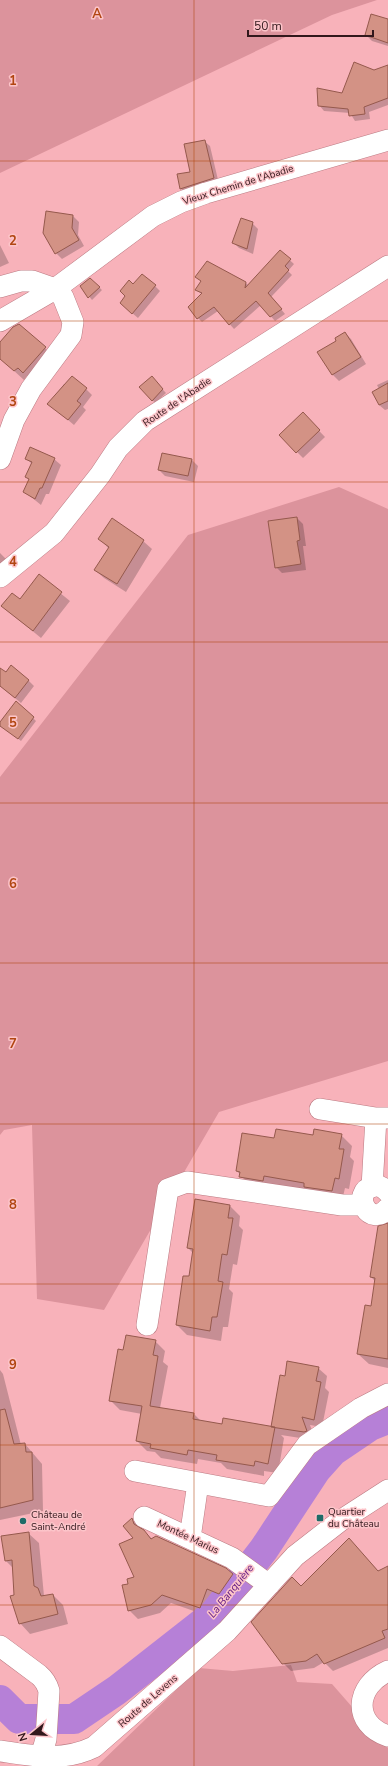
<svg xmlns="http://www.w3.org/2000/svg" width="388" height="1766" viewBox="0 0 388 1766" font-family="'Nunito Sans',sans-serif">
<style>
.green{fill:#dc939c}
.shadow{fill:#0003}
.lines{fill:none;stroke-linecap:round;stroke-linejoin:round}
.river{stroke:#b680d7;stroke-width:30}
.building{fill:#d39285;stroke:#95594d}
.minor-casing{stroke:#bb7a82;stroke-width:22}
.minor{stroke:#fff;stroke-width:21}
.grid{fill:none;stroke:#b14611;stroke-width:1;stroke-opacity:0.55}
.poi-dot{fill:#1f6b68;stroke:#fcc4c9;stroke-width:1.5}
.labels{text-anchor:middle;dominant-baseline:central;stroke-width:3;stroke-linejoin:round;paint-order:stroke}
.street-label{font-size:10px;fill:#32181c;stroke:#fcc4c9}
.poi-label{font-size:10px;fill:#32181c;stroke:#fcc4c9;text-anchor:start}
.water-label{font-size:11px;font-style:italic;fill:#621c84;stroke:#fcc4c9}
.grid-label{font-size:13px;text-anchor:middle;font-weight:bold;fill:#b14611;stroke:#fcc4c9;stroke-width:3;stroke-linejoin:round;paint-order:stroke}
</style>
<rect width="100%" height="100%" fill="#f8b2ba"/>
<path class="green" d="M0 0H377L332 15 0 173Z
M339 487 388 509V1061L219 1112 104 1310 37 1299 32 1125 4 1130 0 1135V777L188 535Z
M291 1665 297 1682 332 1684 388 1748V1766H97L199 1668 233 1671Z"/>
<path class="shadow" d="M388 20V46L372 41 366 35Z
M388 66V105L369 112 370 119 355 121 350 113 324 111 319 105 343 94 374 71Z
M204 141 210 146 219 184 187 194 181 189 178 175 191 172Z
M73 216 79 222 78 235 84 246 62 259 56 253Z
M252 223 258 229 253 254 239 248 234 243Z
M0 245 9 263 0 267Z
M280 251 294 264 288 271 292 275 271 297 285 314 275 321 261 305 234 329 218 311 202 322 198 318 202 294 196 290 202 282 196 277 245 282 248 285Z
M90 279 102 290 92 300 81 286Z
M134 285 155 286 160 291 138 318 126 308Z
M345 333 351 339 366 364 339 381 333 375 319 353 337 342Z
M0 344 45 348 54 357 33 381 27 376 24 380 0 358Z
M151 377 166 393 155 403 141 387Z
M388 380V409L385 410 379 405V389L377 385Z
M64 384 86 389 92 395 83 407 86 410 74 425 49 404Z
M303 414 325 437 303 458 280 435Z
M163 454 192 460 198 466 194 482 165 476 159 470Z
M26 458 54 459 61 465 49 494H46L41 505 25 492 30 480 27 477 32 464Z
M297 518 303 524 306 546H303L306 570 282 573 276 567Z
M100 539 143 541 152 549 126 592 104 578 95 570 109 549Z
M0 553 6 559 0 568Z
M39 576 70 601 41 638 2 606 20 600Z
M0 680H28L34 686 21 703 0 686Z
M33 718 36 721 21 741 0 725Z
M341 1135 352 1146 350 1157 354 1161 349 1189 345 1188 342 1201 251 1187 237 1171 275 1140Z
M230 1206 240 1216 239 1226 243 1230 237 1265 233 1264 229 1289 233 1293 228 1327H223L221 1341 187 1335 177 1325 189 1278 193 1253 188 1248Z
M388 1231V1368L369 1364 358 1354 372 1307 376 1282 371 1277Z
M155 1341 165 1351 163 1362 168 1366 160 1408 194 1414 201 1421 223 1425 274 1428 286 1377 318 1368 327 1376 325 1388 329 1392 322 1427 310 1425 315 1439 313 1440 281 1435 284 1438 278 1473 264 1471V1476L227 1469 221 1463 198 1459 197 1464 161 1458 155 1452 147 1451 137 1441 142 1414 120 1410 110 1400 124 1351Z
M0 1370 3 1374 21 1445 25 1444 42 1464 43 1511 0 1520Z
M132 1520 152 1539 225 1569 241 1583 227 1602 215 1597 208 1616 171 1603 160 1613 138 1619 129 1610V1585L136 1578Z
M28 1533 39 1543 44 1596 53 1595 63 1605 68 1624 30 1634 20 1623 13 1568 6 1561Z
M349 1539 379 1572 388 1567V1648L333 1671 324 1662 314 1668 291 1671 283 1663 301 1587Z"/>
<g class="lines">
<path class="river" d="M0 1700 19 1719H74L117 1690 214 1614 264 1549 316 1470 333 1451 370 1426 388 1419"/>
</g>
<path class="building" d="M371 14 388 19V43L365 35Z
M354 62 374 70 388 65V98L364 107 365 114 349 116 348 109 318 106 317 88 342 93Z
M205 140 214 178 180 189 177 174 190 172 184 144Z
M46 211 73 215 72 228 79 240 55 254 43 233Z
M241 218 253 222 247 249 232 243Z
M280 250 291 259 285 266 289 270 268 293 282 309 270 317 256 301 229 325 214 307 197 319 188 307 202 293 195 290 201 281 195 277 207 261 246 282 245 288Z
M142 274 156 285 132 314 120 303 125 296 120 291 129 280 133 284Z
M90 278 100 287 88 298 80 286Z
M19 324 46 347 23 373 18 368 14 371 0 359V342L13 327Z
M345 332 361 357 332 375 317 352 336 341 335 338Z
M72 376 87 388 77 401 81 404 68 420 47 404Z
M152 376 163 389 152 401 139 387Z
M388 383V401L379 405 372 392Z
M303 412 320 430 296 453 279 435Z
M30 447 55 458 42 488H40L35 499 23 492 29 479 25 477 32 462 25 459Z
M162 453 192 459 188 476 158 470Z
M297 517 300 540 297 541 301 564 275 568 268 521Z
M112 518 144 540 117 584 94 570 109 547 98 539Z
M39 574 62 592 33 631 1 606 12 593 20 599Z
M11 665 29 680 15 698 0 686V668L6 672Z
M16 701 34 717 18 739 0 726V722Z
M276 1129 313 1135 314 1129 342 1134 339 1149H344L339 1179 335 1178 332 1191 304 1187V1183L264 1176 263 1181 239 1177 240 1172 236 1171 242 1133 274 1138Z
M195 1199 230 1205 228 1218H233L227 1255 222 1254 218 1281 223 1282 217 1317H212L210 1331 176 1325 183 1276H189L193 1249 187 1248Z
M388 1223V1359L357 1354 365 1305 371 1306 375 1278 370 1277 378 1226Z
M126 1335 156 1340 153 1355 158 1356 150 1406 194 1413 193 1419 222 1424 223 1418 275 1427 268 1464 255 1461 254 1466 229 1462 216 1460 217 1455 188 1450 187 1455 150 1448 151 1444 136 1441 142 1406 109 1401 118 1349 123 1350Z
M287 1361 319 1367 316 1381 321 1382 314 1420 302 1417 307 1431 304 1432 271 1427 280 1375 285 1376Z
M5 1409 14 1444 25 1443 26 1452H32L33 1500 0 1508V1410Z
M132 1518 134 1524 144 1530 151 1539 156 1536 226 1568 233 1574 219 1594 207 1589 200 1608 162 1595 151 1605 128 1611 122 1585 128 1584 127 1579 134 1577 119 1544 133 1538 123 1526Z
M29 1532 34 1586 38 1588 41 1596 53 1594 58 1614 19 1624 10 1596 14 1595 12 1560 5 1561 1 1536Z
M349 1538 378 1571 388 1566V1629L382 1631 385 1638 324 1664 317 1654 306 1661 282 1664 251 1622 292 1577 301 1586Z"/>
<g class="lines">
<g class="minor-casing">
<path id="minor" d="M0 287 21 281H32L55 289 63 297 73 322 71 335 31 389 14 420 0 459
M0 321 55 289 153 216 181 202 206 193 388 140
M0 577 54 533 100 475 118 448 145 421 388 266
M320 1109 376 1118H388
M372 1187 376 1118
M388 1192C384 1188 380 1185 374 1186 349 1192 370 1230 388 1208
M147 1325 168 1189 187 1182 342 1205H363
M135 1471 269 1496 307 1445 361 1408 388 1394
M144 1517 232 1558 269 1585
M190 1538 198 1483
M0 1646 39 1675C45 1680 47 1684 49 1691L46 1739 41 1757
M388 1671C355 1686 352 1724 388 1736
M0 1751C33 1756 63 1762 94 1747L227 1631 295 1556 340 1521 388 1490"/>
</g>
<use href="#minor" class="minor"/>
</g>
<path class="grid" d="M194 0V1766M0 161H388M0 321H388M0 482H388M0 642H388M0 803H388M0 963H388M0 1124H388M0 1284H388M0 1445H388M0 1605H388"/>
<g class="poi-dot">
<rect x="316" y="1514" width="8" height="8" rx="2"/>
<circle cx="23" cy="1521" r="4"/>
</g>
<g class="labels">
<g class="street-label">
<text transform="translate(238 185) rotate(-17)">Vieux Chemin de l'Abadie</text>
<text transform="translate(177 402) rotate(-34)">Route de l'Abadie</text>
<text transform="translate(188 1537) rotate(25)">Montée Marius</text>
<text transform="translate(148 1701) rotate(-41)">Route de Levens</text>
</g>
<g class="poi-label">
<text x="328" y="1512">Quartier<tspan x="328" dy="12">du Château</tspan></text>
<text x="31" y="1515">Château de<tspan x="31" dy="12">Saint-André</tspan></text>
</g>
<g class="water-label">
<text transform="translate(231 1591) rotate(-51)">La Banquière</text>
</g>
</g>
<g class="grid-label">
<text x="97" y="18">A</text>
<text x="13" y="85">1</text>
<text x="13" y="245">2</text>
<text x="13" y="406">3</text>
<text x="13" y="566">4</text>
<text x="13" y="727">5</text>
<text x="13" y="888">6</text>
<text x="13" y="1048">7</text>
<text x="13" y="1209">8</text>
<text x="13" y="1369">9</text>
</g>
<g transform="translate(32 1734) rotate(252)" stroke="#fcc4c9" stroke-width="3" paint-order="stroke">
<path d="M0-3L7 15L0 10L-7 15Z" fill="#32181c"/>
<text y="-6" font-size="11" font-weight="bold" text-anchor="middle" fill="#32181c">N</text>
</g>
<path d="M248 30v6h125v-6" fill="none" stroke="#32181c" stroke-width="2"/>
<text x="254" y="30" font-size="12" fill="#32181c" stroke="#fcc4c9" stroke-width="3" paint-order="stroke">50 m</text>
</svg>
